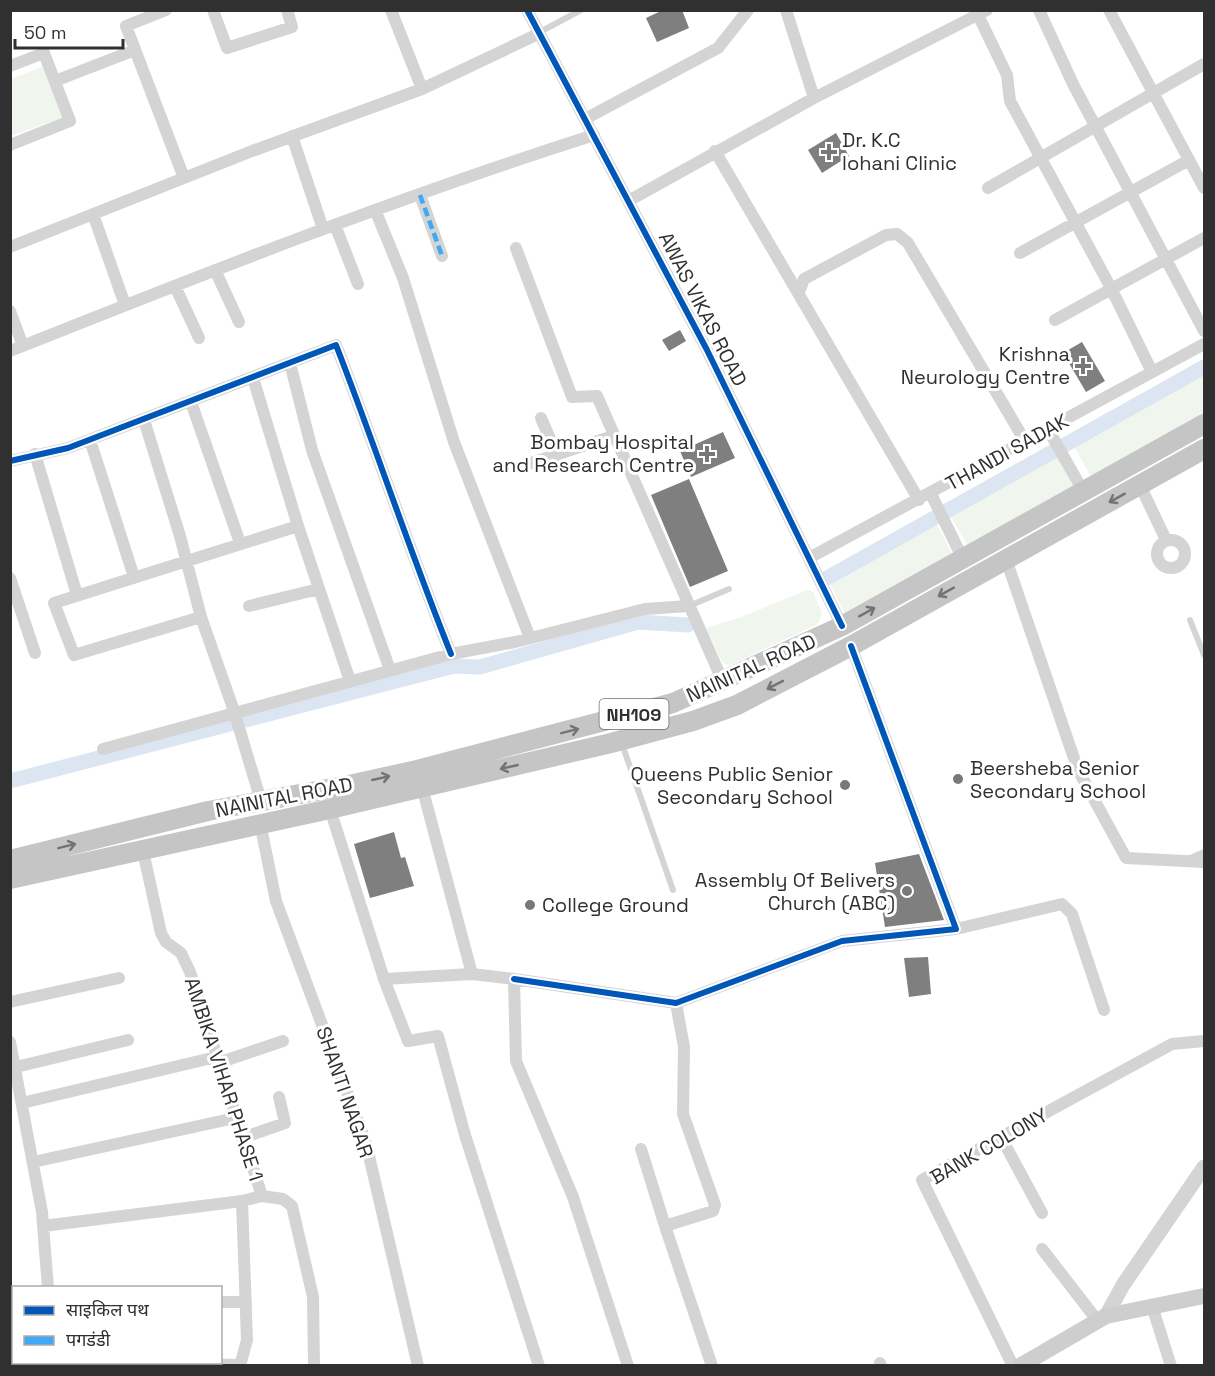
<svg xmlns="http://www.w3.org/2000/svg" width="1215" height="1376" viewBox="0 0 1215 1376" font-family="'Space Grotesk','Noto Sans Devanagari',sans-serif">
<style>
.green{fill:#f0f5ed}
.lines{fill:none;stroke-linecap:round;stroke-linejoin:round}
.canal{stroke:#dbe6f2;stroke-width:15}
.building{fill:#7f7f7f}
.service{stroke:#d4d4d4;stroke-width:6}
.minor{stroke:#d4d4d4;stroke-width:12}
.tertiary{stroke:#d4d4d4;stroke-width:15}
.secondary{stroke:#cecece;stroke-width:16}
.trunk{stroke:#c5c5c5;stroke-width:20}
.quiet{stroke:#3fa9f5;stroke-width:4.5;stroke-dasharray:9 4.5;stroke-linecap:butt}
.cycleway-casing{stroke:#fff;stroke-width:10}
.cycleway{stroke:#0057b8;stroke-width:6}
.oneway{stroke:#737373}
.poi-dot{fill:#787878;stroke:#fff;stroke-width:2}
.labels{text-anchor:middle;dominant-baseline:central;stroke-width:6;stroke-linejoin:round;paint-order:stroke}
.shield{fill:#fff;stroke:#6e6e6e;stroke-width:1.5}
.shield-label{font-size:18px;font-weight:bold;fill:#303030}
.poi-label{font-size:20px;fill:#303030;stroke:#fff;text-anchor:end}
.street-label{font-size:20px;fill:#303030;stroke:#fff}
</style>
<rect width="100%" height="100%" fill="#fff"/>
<path class="green" d="M45 66 64 117 11 136V79Z
M1204 375V415L1092 479 1074 446Z
M1055 453 1073 487 969 547 950 515Z
M937 525 952 554 845 614 829 582Z
M807 590 813 592 822 613 818 624 732 664 727 665 722 662 706 628 739 618Z"/>
<g class="lines">
<path class="canal" d="M827 578 1204 367
M10 781 454 666 480 667 638 622 688 625"/>
</g>
<path class="building" d="M663 10H682L689 28 657 42 646 18Z
M836 133 849 156 822 173 808 150Z
M680 330 686 341 669 351 662 340Z
M1082 342 1105 381 1086 392 1063 353Z
M723 432 735 458 691 477 680 451Z
M689 479 728 571 690 587 651 495Z
M394 832 401 858 405 857 414 886 370 898 354 844Z
M919 854 944 920 885 927 875 863Z
M928 957 931 994 909 997 904 958Z"/>
<g class="lines">
<path class="service" d="M538 33 581 10
M689 606 729 589
M1190 620 1204 655
M622 744 673 890
M1188 859 1204 852"/>
<path class="minor" d="M166 10 126 26 184 178
M213 10 227 48 292 27 287 10
M391 10 422 89
M527 10 707 350 842 626
M786 10 814 98
M1039 10 1073 84 1204 331
M1109 10 1204 188
M978 15 1007 75 1010 101 1112 290 1152 372
M10 66 44 53 70 121 10 145
M55 81 135 50
M585 119 718 48 748 10
M292 136 323 229
M715 151 919 500
M988 188 1204 64
M420 195 442 256
M630 200 814 98 987 10
M376 212 403 278 454 442 530 638
M93 214 125 305
M335 225 358 284
M10 247 252 151 422 89 538 34
M516 248 572 397 597 396 723 682
M1020 253 1189 160
M215 270 239 322
M175 286 199 338
M799 292 804 279 886 235 897 234 908 243 1025 441
M10 311 23 346
M1055 320 1204 238
M10 351C203 274 396 198 594 135
M290 363 312 450 390 670
M253 378 298 526 350 681
M191 402 240 543
M541 418 557 455
M144 420 180 536 201 617 234 711 261 801
M1048 429 1083 491
M90 440 134 577
M35 454 77 595
M10 461 68 448 336 345C376 448 410 552 451 654
M522 466 613 436
M1140 485 1166 540
M931 494 963 559
M1157 554a14 14 0 1 1 28 0a14 14 0 1 1-28 0Z
M809 558 1204 344
M1006 559 1078 770 1126 858 1204 862
M10 578 35 653
M249 606 319 589
M201 617 74 655 54 603 298 526
M103 749 451 654 515 642 645 609 688 606
M422 787 472 974 514 979 516 1061 573 1197 628 1366
M330 809 384 979
M260 823 276 901 366 1143 418 1366
M143 851 161 933 166 942 181 953 190 972 262 1196 283 1199 292 1206 313 1297 314 1366
M956 929 1062 904 1072 914 1104 1010
M472 974 384 979 408 1041 438 1036 465 1135 539 1366
M514 979 676 1003 842 941 956 929 851 646
M10 1002 119 978
M676 1003 684 1047 683 1114 715 1205 713 1211 665 1226 712 1366
M10 1042 42 1212 48 1288
M218 1063 283 1041
M16 1067 128 1040
M22 1103 216 1057
M1001 1137 1042 1213
M242 1138 285 1123 279 1097
M641 1149 665 1226
M33 1162 235 1118
M43 1226 242 1201 262 1196
M1042 1249 1097 1320
M220 1302H246
M1152 1306 1171 1366
M10 1334 14 1335
M52 1362V1366
M109 1362 240 1365
M880 1363 881 1366
M240 1366 247 1340 242 1201
M1013 1366 922 1180 1172 1044 1204 1041"/>
<path class="tertiary" d="M1106 1316 1123 1285 1204 1167"/>
<path class="secondary" d="M1020 1366 1106 1316 1204 1296"/>
<path class="trunk" d="M10 860 208 811 349 785 417 770 673 703 842 626 1204 424
M10 879 330 809 611 743 693 721 737 705 851 646 1204 449"/>
<path class="quiet" d="M420 195 442 256"/>
<g class="cycleway-casing">
<path id="cycleway" d="M527 10 707 350 842 626
M10 461 68 448 336 345C376 448 410 552 451 654
M514 979 676 1003 842 941 956 929 851 646"/>
</g>
<use href="#cycleway" class="cycleway"/>
</g>
<defs><path id="oneway-shaft" d="M-6 0H5M1.5-3L5.5 0L1.5 3" fill="none" stroke-width="1.6" stroke-linecap="round" stroke-linejoin="round" transform="scale(1.5)"/></defs>
<g class="oneway">
<use href="#oneway-shaft" transform="translate(1117 498) rotate(151)"/>
<use href="#oneway-shaft" transform="translate(946 592) rotate(151)"/>
<use href="#oneway-shaft" transform="translate(867 612) rotate(-29)"/>
<use href="#oneway-shaft" transform="translate(775 685) rotate(153)"/>
<use href="#oneway-shaft" transform="translate(570 731) rotate(-14)"/>
<use href="#oneway-shaft" transform="translate(509 767) rotate(167)"/>
<use href="#oneway-shaft" transform="translate(381 778) rotate(-13)"/>
<use href="#oneway-shaft" transform="translate(67 846) rotate(-14)"/>
</g>
<g class="poi-dot">
<path d="M826 143h6v6h6v6h-6v6h-6v-6h-6v-6h6z"/>
<path d="M1080 357h6v6h6v6h-6v6h-6v-6h-6v-6h6z"/>
<path d="M704 445h6v6h6v6h-6v6h-6v-6h-6v-6h6z"/>
<circle cx="958" cy="779" r="6"/>
<circle cx="845" cy="785" r="6"/>
<circle cx="907" cy="891" r="6"/>
<circle cx="530" cy="905" r="6"/>
</g>
<g class="labels">
<rect class="shield" x="599.5" y="699" width="69" height="30" rx="4.5"/>
<g class="shield-label">
<text x="634" y="714">NH109</text>
</g>
<g class="poi-label">
<text x="842" y="140" text-anchor="start">Dr. K.C<tspan x="842" dy="23">lohani Clinic</tspan></text>
<text x="1070" y="354">Krishna<tspan x="1070" dy="23">Neurology Centre</tspan></text>
<text x="694" y="442">Bombay Hospital<tspan x="694" dy="23">and Research Centre</tspan></text>
<text x="970" y="768" text-anchor="start">Beersheba Senior<tspan x="970" dy="23">Secondary School</tspan></text>
<text x="833" y="774">Queens Public Senior<tspan x="833" dy="23">Secondary School</tspan></text>
<text x="895" y="880">Assembly Of Belivers<tspan x="895" dy="23">Church (ABC)</tspan></text>
<text x="542" y="905" text-anchor="start">College Ground</text>
</g>
<g class="street-label">
<text transform="translate(703 309) rotate(63)">AWAS VIKAS ROAD</text>
<text transform="translate(1007 452) rotate(-29)">THANDI SADAK</text>
<text transform="translate(751 668) rotate(-24)">NAINITAL ROAD</text>
<text transform="translate(284 797) rotate(-11)">NAINITAL ROAD</text>
<text transform="translate(224 1079) rotate(72)">AMBIKA VIHAR PHASE 1</text>
<text transform="translate(345 1092) rotate(71)">SHANTI NAGAR</text>
<text transform="translate(989 1146) rotate(-30)">BANK COLONY</text>
</g>
</g>
<rect width="1215" height="1376" fill="none" stroke="#303030" stroke-width="24"/>
<rect x="12" y="1286" width="210" height="78" fill="#ffffff" stroke="#acacac" stroke-width="1.5"/>
<rect x="24" y="1306" width="30" height="9" fill="#0057b8" stroke="#acacac" stroke-width="1.5"/>
<text x="66" y="1316" font-size="18" fill="#303030">साइकिल पथ</text>
<rect x="24" y="1336" width="30" height="9" fill="#3fa9f5" stroke="#acacac" stroke-width="1.5"/>
<text x="66" y="1346" font-size="18" fill="#303030">पगडंडी</text>
<path d="M15 39v9h108v-9" fill="none" stroke="#303030" stroke-width="3"/>
<text x="24" y="39" font-size="18" fill="#303030" stroke="#ffffff" stroke-width="4.5" paint-order="stroke">50 m</text>
</svg>
